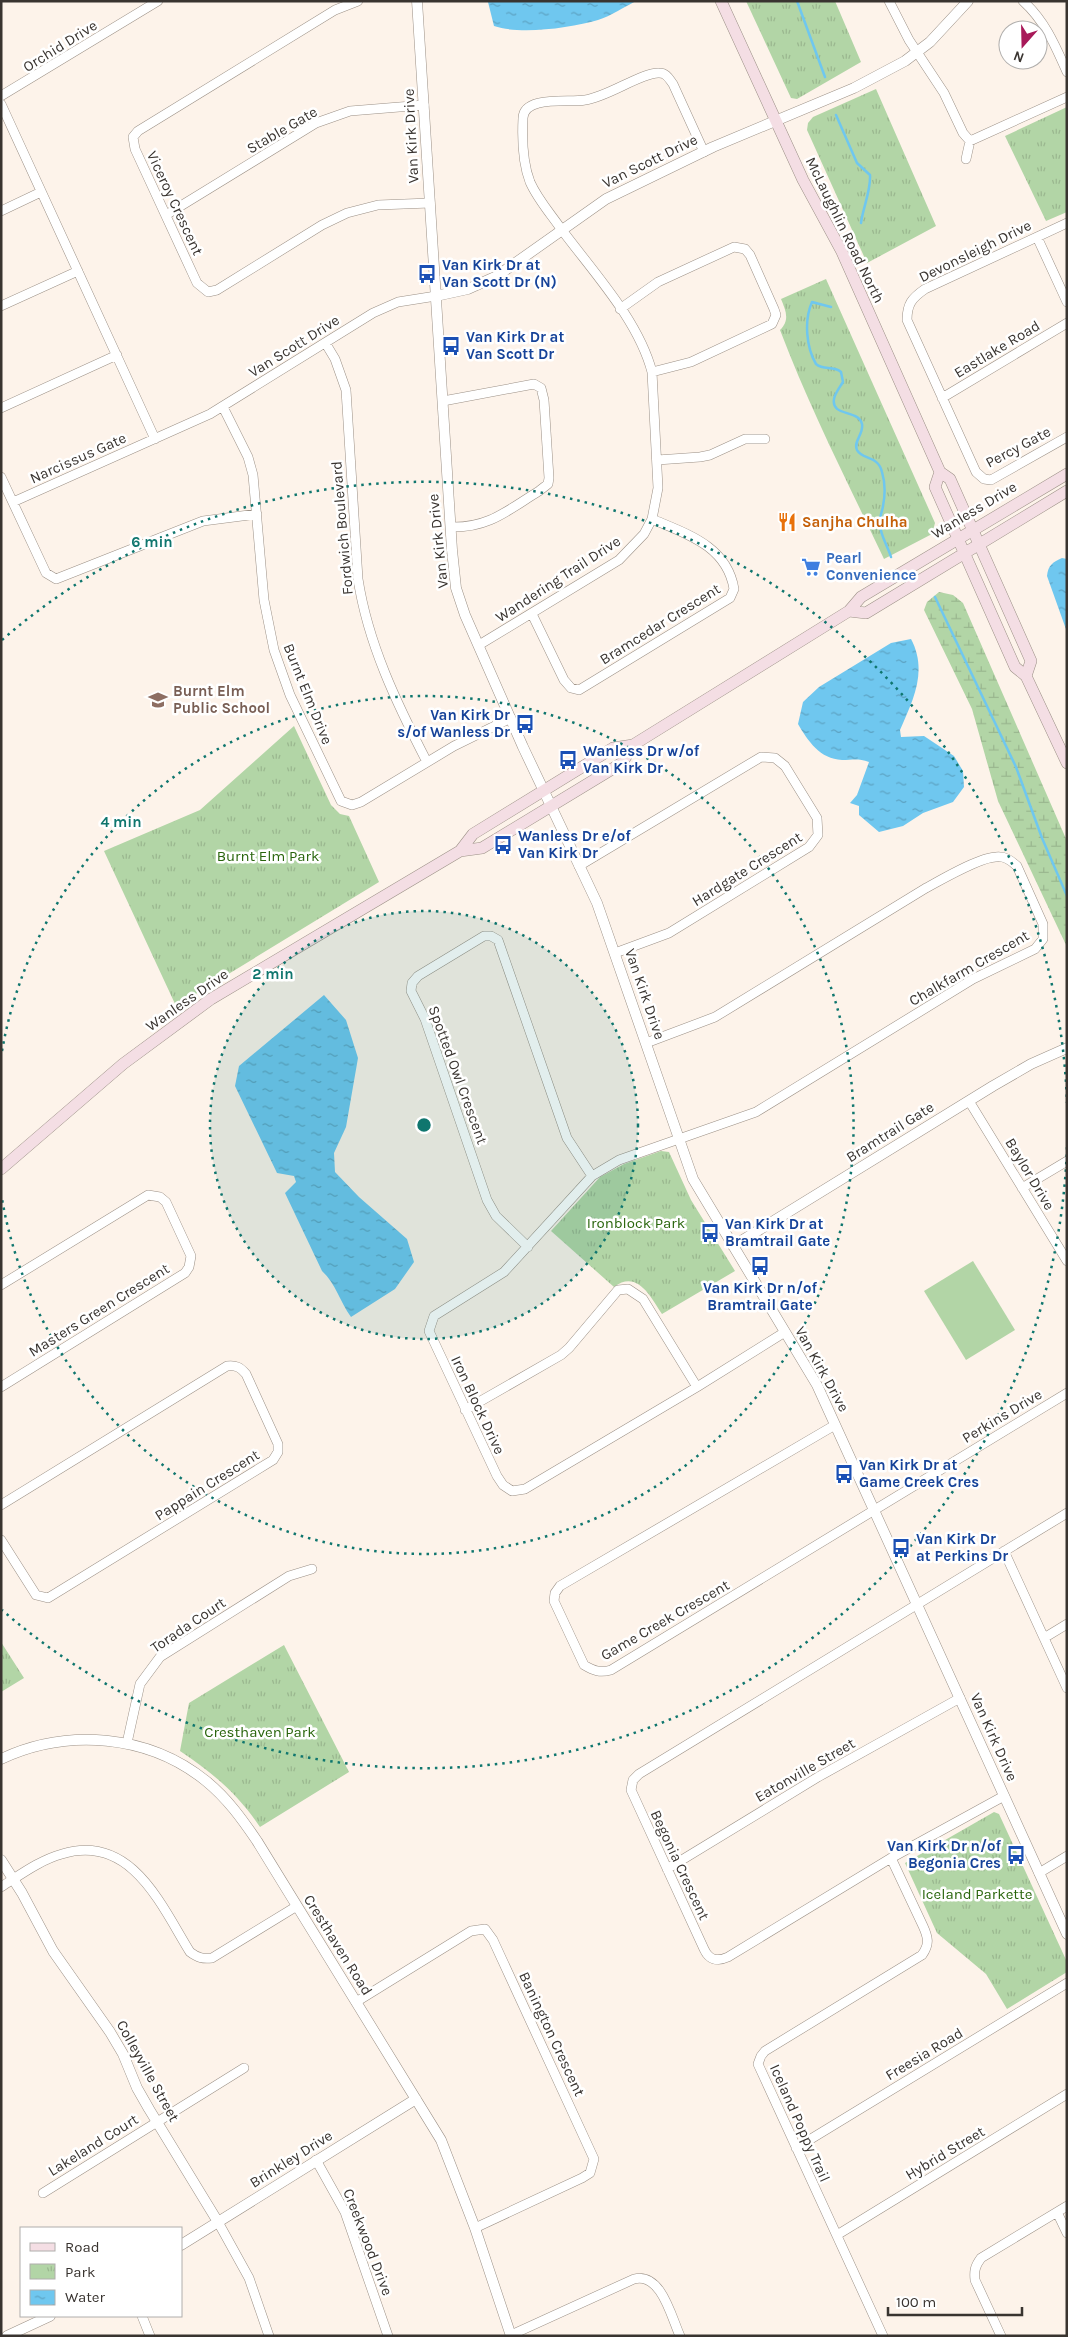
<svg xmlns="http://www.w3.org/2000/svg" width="1068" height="2337" viewBox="0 0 1068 2337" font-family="Karla,sans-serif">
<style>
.green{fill:#b2d5a6}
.wetland{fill:url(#wetland-marsh)}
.park{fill:url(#park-tufts)}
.water{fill:url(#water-ripples)}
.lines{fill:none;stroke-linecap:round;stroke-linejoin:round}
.stream{stroke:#6fc7ef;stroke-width:2.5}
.minor-casing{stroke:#9b9086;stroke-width:10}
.tertiary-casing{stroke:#9b9086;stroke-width:11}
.secondary-casing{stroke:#9b9086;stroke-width:12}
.minor{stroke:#fff;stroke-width:9}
.tertiary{stroke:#fff;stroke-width:10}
.secondary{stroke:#f4dee4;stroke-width:11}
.ring{fill:none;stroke:#0f766e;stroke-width:2.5;stroke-dasharray:2.5 5}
.labels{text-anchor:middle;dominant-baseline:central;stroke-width:5;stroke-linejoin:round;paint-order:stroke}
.street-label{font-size:15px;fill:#393430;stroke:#fff}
.transit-label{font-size:15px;font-weight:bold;fill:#164399;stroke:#fff;text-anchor:start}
.food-label{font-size:15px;font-weight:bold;fill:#c56008;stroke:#fff;text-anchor:start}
.shop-label{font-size:15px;font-weight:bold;fill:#366cbe;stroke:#fff;text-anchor:start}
.education-label{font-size:15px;font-weight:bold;fill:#785e54;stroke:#fff;text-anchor:start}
.park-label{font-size:15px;fill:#29650c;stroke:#fff}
.centre{fill:#0f766e;stroke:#fff;stroke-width:2.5}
.ring-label{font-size:15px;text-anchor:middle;font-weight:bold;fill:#0f766e;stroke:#fff;stroke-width:5;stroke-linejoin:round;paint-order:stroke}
</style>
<defs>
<pattern id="wetland-marsh" width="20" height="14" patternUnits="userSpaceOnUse" patternTransform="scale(1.25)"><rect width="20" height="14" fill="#b2d5a6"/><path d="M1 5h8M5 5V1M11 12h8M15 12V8" fill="none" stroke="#9ab78f"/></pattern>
<pattern id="park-tufts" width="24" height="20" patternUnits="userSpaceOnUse" patternTransform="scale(1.25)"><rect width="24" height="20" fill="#b2d5a6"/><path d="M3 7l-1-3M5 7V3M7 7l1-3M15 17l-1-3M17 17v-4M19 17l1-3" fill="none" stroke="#9ab78f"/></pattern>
<pattern id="water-ripples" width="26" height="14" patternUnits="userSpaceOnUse" patternTransform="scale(1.25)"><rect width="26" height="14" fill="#6fc7ef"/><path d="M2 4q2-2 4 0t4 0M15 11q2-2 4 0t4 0" fill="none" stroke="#5ca2c2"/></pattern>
</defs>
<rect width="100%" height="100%" fill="#fdf3ea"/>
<path class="green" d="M973 1261 1015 1330 966 1360 924 1291Z"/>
<path class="wetland" d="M939 592 953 595 963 603 1067 841V947L998 801 972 709 924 610 927 602Z"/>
<path class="park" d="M746 1H835L861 62 797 99 791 98Z
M876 89 936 226 867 263 807 130 808 123 813 117Z
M1067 107V212L1046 221 1005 136Z
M826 279 935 523 932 534 884 559C848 483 810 409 780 330 790 320 786 311 781 299Z
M294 726 331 805 340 814 349 816 379 882 176 1006 104 851 200 810Z
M661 1151 669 1152 691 1200 735 1271 662 1314C651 1297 637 1269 614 1287L551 1231 600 1177 624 1164Z
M1 1642 24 1678 1 1692Z
M284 1645 349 1772 260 1827C237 1793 214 1774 180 1751L189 1703Z
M994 1812 999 1814 1067 1962V1972L1007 2009 986 1974 937 1933 905 1863Z"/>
<path class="water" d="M636 1C624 7 611 16 598 20 571 28 520 35 494 26L488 2Z
M1062 558 1067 559V632L1047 576C1048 565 1053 562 1062 558Z
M911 639C928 671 913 700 900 730L901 737 924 736 954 756 963 771 964 787 953 802 923 813 903 826 879 832 859 815V806L850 803 857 795 869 762C858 758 853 760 842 760 820 759 808 741 798 724L803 702 819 687 891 643Z
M324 995 346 1020 358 1058 346 1127 334 1153 335 1172 359 1197 407 1239 414 1262 395 1289 351 1317C340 1302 336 1284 322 1271L285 1193 296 1182 294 1176 277 1173 235 1086 239 1066Z"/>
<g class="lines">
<path class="stream" d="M797 1 825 77
M836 115 857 163 870 175C871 191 863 207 861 223
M831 307 812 302C804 320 806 347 816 364 824 371 833 365 841 372L843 382C840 387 835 393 834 399 831 417 858 409 862 424 864 434 853 441 857 450 862 460 878 455 882 472 885 482 885 496 883 506 882 513 879 517 880 525 880 534 888 547 891 557
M935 597 1016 767 1042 838 1067 896"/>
<g class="minor-casing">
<path id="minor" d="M358 1 335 10 138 131 133 137 135 149 197 283 208 292 217 290 322 225 347 213 378 205 430 203
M889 1 909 40 944 93 963 133 970 141 1067 97
M1023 1C1045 21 1055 45 1067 72
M1 96 158 1
M1 104 155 439
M966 159 970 141
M1 211 41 192
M166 215 316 123 350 111 424 105
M1067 223 925 289C912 298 907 304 907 320L976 472 984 479 991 480 1067 437
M1037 237 1067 302
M1 306 78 271
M620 309 658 282 734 247 745 249 750 255 774 309 776 315 772 324 691 362 652 372
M326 344 335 359 346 390 358 579C368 644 397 704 427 762
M942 398 1067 323
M443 401 534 384 541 388 544 400 549 478 548 484 539 491C508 510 489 528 451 527
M223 407 248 457 253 475 264 600 274 650 290 695 341 801 352 805 361 802 454 746 511 718
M1 408 117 355
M657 460 700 457 710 455 745 439H765
M1 477 46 573 56 579 203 521 257 514
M13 502 210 414 373 313 398 302 436 296
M532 614 564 680 571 688 579 690 730 598 734 589C727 546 687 534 652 519
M479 645 619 560 644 534 652 519 658 488 652 372C638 319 592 271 559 226 549 212 537 198 530 182 523 164 522 138 523 118 524 95 569 103 585 100 608 97 642 72 659 73 667 73 669 79 673 84L704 152
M579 866 761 757 775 758 785 766 817 818 818 835 809 847 669 933 615 953
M646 1043 715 1017 926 888C941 880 980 857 996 857 1005 856 1010 860 1017 866L1043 924V939L1035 949 973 979 756 1112 619 1160 592 1176 504 1272 434 1316 429 1331 497 1476 503 1485 512 1491 525 1489 697 1387 785 1332
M969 1101 1067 1261
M1022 1188 1067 1161
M528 1247 496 1216 487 1200 425 1019 411 991 412 983 418 976 484 936H491L498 940 567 1138 592 1176
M1 1285 148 1195 160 1197 166 1202 191 1256 189 1267 185 1273 1 1387
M465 1410 561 1355 569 1348 618 1290 628 1289 643 1299 697 1387
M835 1425 560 1586 555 1593 554 1601 584 1665C594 1671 600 1673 611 1670L1067 1393
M1 1505 227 1366C236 1365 240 1367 246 1374L278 1444V1452L273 1460 48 1598 36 1595 1 1540
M1004 1551 1067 1688
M1044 1638 1067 1624
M127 1743 140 1684 160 1657 289 1576 312 1569
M1004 1796 891 1858 728 1957C717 1962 709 1960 704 1949L631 1790 633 1780 639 1774 1067 1513
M667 1869 818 1777 960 1698
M1039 1873 1067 1856
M1 1887C20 1875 40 1860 62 1854 131 1833 161 1905 190 1952 198 1958 203 1959 212 1958L297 1906
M356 2002 471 1931 485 1929 493 1940 594 2159 590 2173 582 2178 475 2228
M796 2148 1067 1983
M316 2160 345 2212 388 2336
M43 2193 244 2068
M1057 2212 1067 2233
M218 2222 249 2278 269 2336
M837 2235 1067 2094
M142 2316 150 2336
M511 2335 634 2279C661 2272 671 2316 680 2336
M883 2336 758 2064 761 2056 765 2051 922 1955C930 1944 928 1937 923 1926L891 1858
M1001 2336 975 2280C974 2271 975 2266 981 2258L1067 2206"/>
</g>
<g class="tertiary-casing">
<path id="tertiary" d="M417 1 452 550 456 588 465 615 523 747 597 903 693 1179 817 1385 1067 1934
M436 296 468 289 497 276 606 199 713 147 854 88 905 61 930 42 968 1
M733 1246 993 1086 1031 1064 1067 1048
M1 1759C67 1728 148 1734 206 1781 227 1798 242 1819 257 1841L441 2140 475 2228 511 2336
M1 1860 22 1893 53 1951 110 2032 123 2054 137 2088 149 2109 218 2222
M181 2245 416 2099
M7 2336 50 2316"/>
</g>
<g class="secondary-casing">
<path id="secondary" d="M721 1 803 180 842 252 940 472 950 479 1031 661 1026 676
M940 472 935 487 1015 667 1026 676 1067 763
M849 611 866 613 1067 491
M460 851 482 848 622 763 633 745
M1 1169 123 1064 211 999 460 851 473 834 613 748 633 745 849 611 861 597 1067 474"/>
</g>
<use href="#minor" class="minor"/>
<use href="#tertiary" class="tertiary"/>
<use href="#secondary" class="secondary"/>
</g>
<circle cx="424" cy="1125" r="214" fill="#0f766e" fill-opacity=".12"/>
<g class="ring">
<circle cx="424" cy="1125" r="214"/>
<path d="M2 1051A429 429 0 1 1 2 1199"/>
<path d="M1067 1147A643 643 0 0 1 2 1610M2 640A643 643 0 0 1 1067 1103"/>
</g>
<defs>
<g id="bus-bare" transform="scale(1.5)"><path d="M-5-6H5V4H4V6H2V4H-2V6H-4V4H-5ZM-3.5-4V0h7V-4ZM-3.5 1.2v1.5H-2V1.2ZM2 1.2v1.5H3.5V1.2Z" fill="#1a4fb4" stroke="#fff" stroke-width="2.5" paint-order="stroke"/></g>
<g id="restaurant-bare" transform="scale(1.5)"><path d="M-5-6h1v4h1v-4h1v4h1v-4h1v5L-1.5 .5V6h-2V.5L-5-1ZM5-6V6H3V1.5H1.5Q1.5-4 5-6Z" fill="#e8710a" stroke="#fff" stroke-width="2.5" paint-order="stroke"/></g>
<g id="supermarket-bare" transform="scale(1.5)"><path d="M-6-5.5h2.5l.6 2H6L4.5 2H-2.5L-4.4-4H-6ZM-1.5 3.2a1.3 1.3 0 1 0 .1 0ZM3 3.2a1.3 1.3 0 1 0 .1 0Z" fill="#3f7fe0" stroke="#fff" stroke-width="2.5" paint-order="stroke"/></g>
<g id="school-bare" transform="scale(1.5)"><path d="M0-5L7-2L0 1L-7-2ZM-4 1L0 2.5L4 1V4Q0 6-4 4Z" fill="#8d6e63" stroke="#fff" stroke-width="2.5" paint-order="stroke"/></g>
</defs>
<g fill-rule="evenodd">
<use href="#bus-bare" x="427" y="274"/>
<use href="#bus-bare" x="451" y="346"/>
<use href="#restaurant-bare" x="787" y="522"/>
<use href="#supermarket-bare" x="811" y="567"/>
<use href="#school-bare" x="158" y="700"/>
<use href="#bus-bare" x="525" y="724"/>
<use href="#bus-bare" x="568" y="760"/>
<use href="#bus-bare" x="503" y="845"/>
<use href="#bus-bare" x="710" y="1233"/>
<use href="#bus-bare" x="760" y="1266"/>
<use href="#bus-bare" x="844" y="1474"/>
<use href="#bus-bare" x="901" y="1548"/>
<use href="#bus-bare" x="1016" y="1855"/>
</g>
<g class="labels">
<g class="street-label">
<text transform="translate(60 46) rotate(-32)">Orchid Drive</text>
<text transform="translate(282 130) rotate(-30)">Stable Gate</text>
<text transform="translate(411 136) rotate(-93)">Van Kirk Drive</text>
<text transform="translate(650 161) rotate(-26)">Van Scott Drive</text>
<text transform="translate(175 203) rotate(65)">Viceroy Crescent</text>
<text transform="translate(845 230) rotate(64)">McLaughlin Road North</text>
<text transform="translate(975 251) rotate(-26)">Devonsleigh Drive</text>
<text transform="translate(294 346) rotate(-32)">Van Scott Drive</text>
<text transform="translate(997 349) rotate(-31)">Eastlake Road</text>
<text transform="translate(1018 447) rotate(-28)">Percy Gate</text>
<text transform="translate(78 458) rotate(-24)">Narcissus Gate</text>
<text transform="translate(974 510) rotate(-31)">Wanless Drive</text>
<text transform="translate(342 528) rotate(-95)">Fordwich Boulevard</text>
<text transform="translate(438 541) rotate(-96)">Van Kirk Drive</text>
<text transform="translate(558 579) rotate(-33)">Wandering Trail Drive</text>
<text transform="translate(660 624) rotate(-32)">Bramcedar Crescent</text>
<text transform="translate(308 694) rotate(68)">Burnt Elm Drive</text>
<text transform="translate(747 869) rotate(-32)">Hardgate Crescent</text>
<text transform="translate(969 968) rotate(-30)">Chalkfarm Crescent</text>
<text transform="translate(645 994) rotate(71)">Van Kirk Drive</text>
<text transform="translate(187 1000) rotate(-35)">Wanless Drive</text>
<text transform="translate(458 1075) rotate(70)">Spotted Owl Crescent</text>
<text transform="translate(890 1132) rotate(-32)">Bramtrail Gate</text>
<text transform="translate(1030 1174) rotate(59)">Baylor Drive</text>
<text transform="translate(99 1310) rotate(-32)">Masters Green Crescent</text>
<text transform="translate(822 1369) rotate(61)">Van Kirk Drive</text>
<text transform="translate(478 1405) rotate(65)">Iron Block Drive</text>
<text transform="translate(1002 1416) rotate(-31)">Perkins Drive</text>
<text transform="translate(207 1485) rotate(-32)">Pappain Crescent</text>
<text transform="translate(665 1620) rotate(-30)">Game Creek Crescent</text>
<text transform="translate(188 1625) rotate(-34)">Torada Court</text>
<text transform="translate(994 1737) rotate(66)">Van Kirk Drive</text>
<text transform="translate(805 1770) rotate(-30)">Eatonville Street</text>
<text transform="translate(680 1865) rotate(65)">Begonia Crescent</text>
<text transform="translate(338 1945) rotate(58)">Cresthaven Road</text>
<text transform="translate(552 2034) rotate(65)">Banington Crescent</text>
<text transform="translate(924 2054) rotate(-31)">Freesia Road</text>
<text transform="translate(148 2071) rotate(61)">Colleyville Street</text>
<text transform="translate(800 2123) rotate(66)">Iceland Poppy Trail</text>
<text transform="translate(93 2145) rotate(-32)">Lakeland Court</text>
<text transform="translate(945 2153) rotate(-31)">Hybrid Street</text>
<text transform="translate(291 2159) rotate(-32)">Brinkley Drive</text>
<text transform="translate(368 2242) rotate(69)">Creekwood Drive</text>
</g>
<g class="transit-label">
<text x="442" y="265">Van Kirk Dr at<tspan x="442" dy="17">Van Scott Dr (N)</tspan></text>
<text x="466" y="337">Van Kirk Dr at<tspan x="466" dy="17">Van Scott Dr</tspan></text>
<text x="510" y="715" text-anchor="end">Van Kirk Dr<tspan x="510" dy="17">s/of Wanless Dr</tspan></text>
<text x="583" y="751">Wanless Dr w/of<tspan x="583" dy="17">Van Kirk Dr</tspan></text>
<text x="518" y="836">Wanless Dr e/of<tspan x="518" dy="17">Van Kirk Dr</tspan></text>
<text x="725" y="1224">Van Kirk Dr at<tspan x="725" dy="17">Bramtrail Gate</tspan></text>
<text x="760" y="1288" text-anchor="middle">Van Kirk Dr n/of<tspan x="760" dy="17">Bramtrail Gate</tspan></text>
<text x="859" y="1465">Van Kirk Dr at<tspan x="859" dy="17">Game Creek Cres</tspan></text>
<text x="916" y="1539">Van Kirk Dr<tspan x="916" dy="17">at Perkins Dr</tspan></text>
<text x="1001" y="1846" text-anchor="end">Van Kirk Dr n/of<tspan x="1001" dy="17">Begonia Cres</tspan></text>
</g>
<g class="food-label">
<text x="802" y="522">Sanjha Chulha</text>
</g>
<g class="shop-label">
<text x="826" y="558">Pearl<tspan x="826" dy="17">Convenience</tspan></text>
</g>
<g class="education-label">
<text x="173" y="691">Burnt Elm<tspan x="173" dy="17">Public School</tspan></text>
</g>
<g class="park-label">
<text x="268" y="856">Burnt Elm Park</text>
<text x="636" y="1223">Ironblock Park</text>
<text x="260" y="1732">Cresthaven Park</text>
<text x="977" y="1894">Iceland Parkette</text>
</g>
</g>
<circle cx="424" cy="1125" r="8" class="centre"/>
<g class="ring-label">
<text x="152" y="547">6 min</text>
<text x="121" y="827">4 min</text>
<text x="273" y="979">2 min</text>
</g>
<rect width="1068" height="2337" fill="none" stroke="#393430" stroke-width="5"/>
<rect x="20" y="2227" width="162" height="90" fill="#ffffff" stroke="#b0aeac"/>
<rect x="30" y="2243" width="25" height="8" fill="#f4dee4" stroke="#b0aeac"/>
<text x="65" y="2252" font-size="15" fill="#393430">Road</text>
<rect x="30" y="2264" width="25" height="15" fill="url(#park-tufts)" stroke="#b0aeac"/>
<text x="65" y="2277" font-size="15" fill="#393430">Park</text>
<rect x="30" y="2290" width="25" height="15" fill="url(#water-ripples)" stroke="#b0aeac"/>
<text x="65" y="2302" font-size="15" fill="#393430">Water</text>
<g transform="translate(1023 45) rotate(200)"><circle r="24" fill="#ffffff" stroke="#b0aeac"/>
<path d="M0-4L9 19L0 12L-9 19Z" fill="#a81959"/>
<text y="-8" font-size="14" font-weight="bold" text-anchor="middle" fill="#393430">N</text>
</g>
<path d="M888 2307v8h134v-8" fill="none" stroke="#393430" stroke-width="2.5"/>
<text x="896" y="2307" font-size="15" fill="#393430" stroke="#ffffff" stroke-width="4" paint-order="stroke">100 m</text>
</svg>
